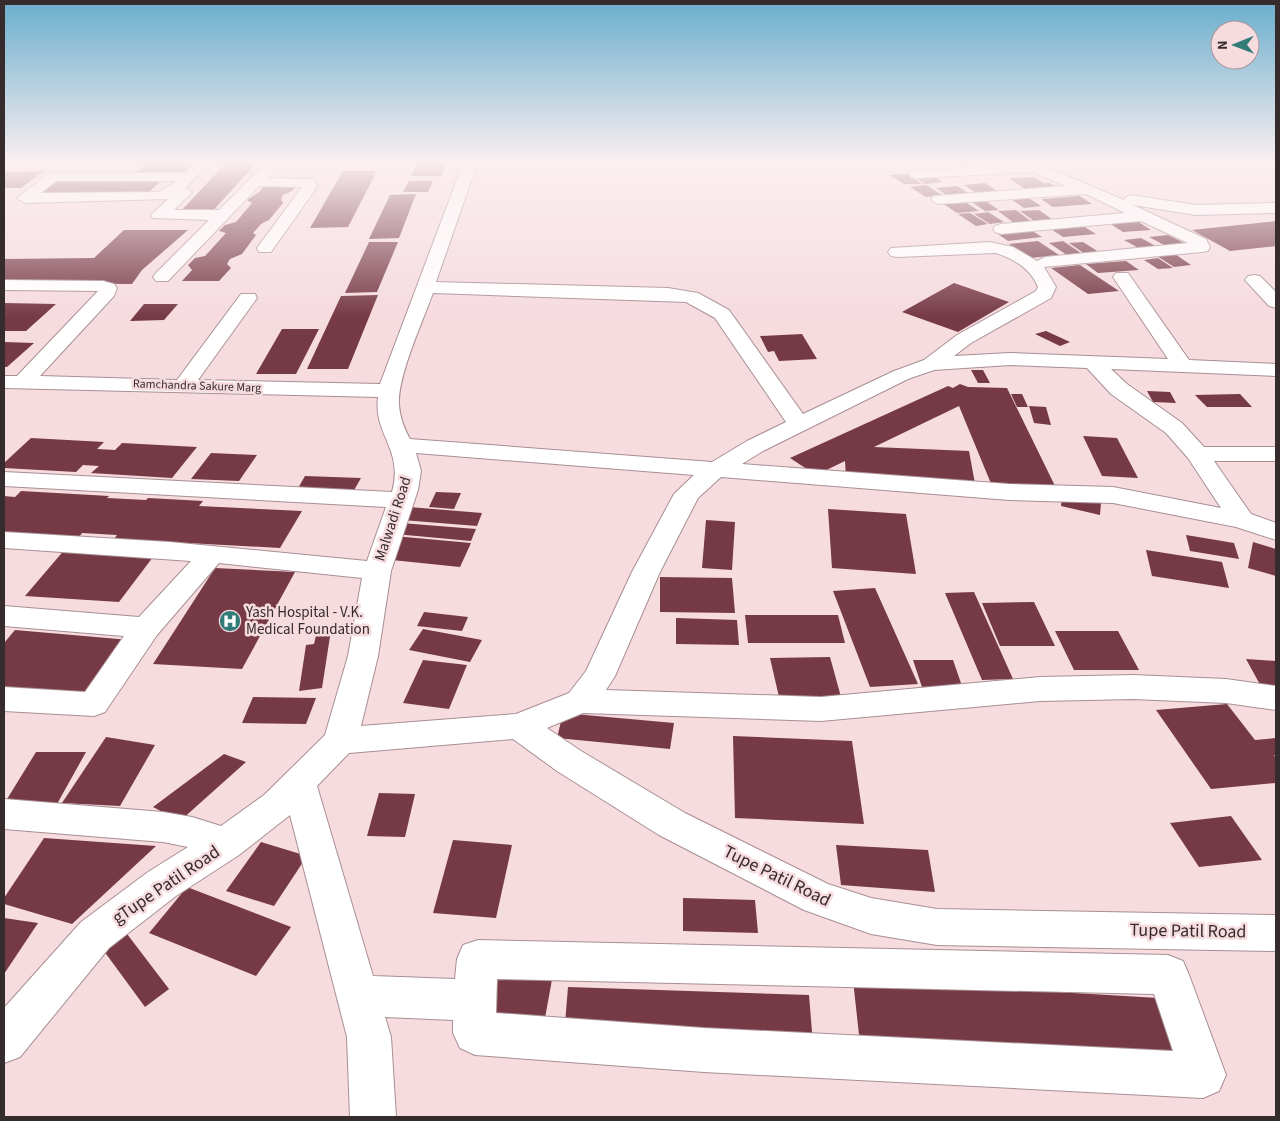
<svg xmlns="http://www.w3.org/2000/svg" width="1280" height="1121" viewBox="0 0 1280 1121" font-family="'Source Sans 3',sans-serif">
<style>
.building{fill:#763946}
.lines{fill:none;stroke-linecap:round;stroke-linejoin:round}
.minor-casing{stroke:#a88f93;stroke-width:2}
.minor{fill:#fff;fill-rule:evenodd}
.labels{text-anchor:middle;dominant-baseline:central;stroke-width:5;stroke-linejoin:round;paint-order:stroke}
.far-street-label{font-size:12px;fill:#362b2d;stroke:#f6dbdf}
.street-label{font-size:15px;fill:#362b2d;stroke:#f6dbdf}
.poi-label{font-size:15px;fill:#362b2d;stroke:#f6dbdf;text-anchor:start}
.near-street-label{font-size:18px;fill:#362b2d;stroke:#f6dbdf}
</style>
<rect width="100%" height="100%" fill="#f6dbdf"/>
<path class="building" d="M149 161H198L186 174H134Z
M228 161H258L211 213H179Z
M419 161H447L441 176H411Z
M44 171 21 188H4V172Z
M343 171H377L348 227 310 228Z
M907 174 922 184H904L889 175Z
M932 175 942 182 925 184 913 176Z
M1034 177 1044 183H1050L1059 189 1028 191 1009 178Z
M163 179 145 196H31L53 180Z
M409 181H433L428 192H403Z
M268 182 299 183 292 191 283 195 281 199 283 203 269 220 261 224 253 233 256 235 242 254 230 259 227 264 231 268 219 281H182L192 270 188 265 195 258 205 256 226 233 219 231 225 225 236 222 252 203 247 200 259 192Z
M985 183 997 191 976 193 964 185Z
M926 185 942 195 926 197 910 187Z
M957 186 970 194 948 196 936 188Z
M416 194 399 238 369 239 390 195Z
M1024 195 1041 206 1024 208 1008 197Z
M1080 196 1092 204 1053 207 1041 199Z
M983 199 999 210 985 211 970 201Z
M964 201 979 211 957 213 942 203Z
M1016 210 1032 222 1014 223 998 211Z
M1039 210 1056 222 1037 223 1020 211Z
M988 212 1004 222 990 224 974 214Z
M970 213 988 224 976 226 958 214Z
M1137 221 1151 230 1123 232 1109 223Z
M1276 221V246L1230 251 1192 230Z
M1083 226 1096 234 1063 237 1051 229Z
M124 230H188L142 270 132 284 4 283V259L94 258Z
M1031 230 1042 237 1008 241 998 234Z
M1168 235 1186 244 1166 246 1149 237Z
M1141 238 1161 249 1144 251 1124 240Z
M1038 241 1059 255 1030 258 1009 244Z
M1063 241 1084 255 1070 257 1049 243Z
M369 242H398L377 292 345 293Z
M1083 242 1102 254 1088 256 1069 243Z
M1175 254 1191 265 1174 267 1157 256Z
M1158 258 1173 268 1158 269 1144 260Z
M1126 261 1139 270 1098 273 1086 264Z
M1080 265 1119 291 1088 294 1051 268Z
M954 283 1009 302 958 332 902 312Z
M378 295 348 369H307L341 296Z
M4 303 56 304 26 331H4Z
M144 304H178L164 320 130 321Z
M282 329H319L296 374H256Z
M1046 331 1070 342 1060 346 1035 334Z
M802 334 817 359 779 361 774 351 768 352 760 336Z
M4 342 34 343 7 367H4Z
M971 370H983L990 383H978Z
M960 384 968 387 1007 388 1056 488 992 486 959 406 874 447 969 451 976 489 846 478 845 461 816 475 790 458 948 386 953 388Z
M1147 391 1170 392 1176 403 1153 402Z
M1011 394H1022L1028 407H1017Z
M1240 394 1252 407H1207L1195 395Z
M1029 406 1046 407 1051 425 1034 423Z
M1083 436 1117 438 1138 478 1102 476Z
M31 438 104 442 97 449 115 450 122 443 197 447 172 478 91 473 99 466 83 465 76 472 4 468V463Z
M211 453 257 455 239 481 191 479Z
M305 476 361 478 353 492 297 490Z
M21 491 109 496 107 498 146 500 148 498 203 501 199 506 302 511 280 548 114 539 117 535 82 533 79 537 4 533V496L15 497Z
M436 492 461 493 454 509 429 507Z
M1062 495 1101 503 1100 515 1061 506Z
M409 507 482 513 477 526 402 520Z
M828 509 906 514 916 574 832 568Z
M706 520 735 522 732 570 702 568Z
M401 523 476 529 471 541 395 534Z
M1186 535 1234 543 1239 559 1190 551Z
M394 536 471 543 460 567 382 559Z
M1253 542 1276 549V576L1248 568Z
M66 548 156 553 119 602 25 596Z
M1146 550 1222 562 1229 588 1152 576Z
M215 568 295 572 242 669 153 664Z
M660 577 732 578 735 613 660 612Z
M875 588 918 684 870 687 833 591Z
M974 592 1013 679 982 680 945 593Z
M1034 602 1055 646H1000L982 603Z
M424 612 468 617 462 631 417 626Z
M745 615H838L845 643H748Z
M676 618 737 620 739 645 676 644Z
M423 629 482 640 470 662 409 650Z
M15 630 130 640 88 697 4 690V643Z
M331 630 322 688 299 691 306 645 314 644 317 631Z
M1055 631H1118L1139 670H1074Z
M830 657 841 697H779L770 658Z
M1246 659 1276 661V690H1263Z
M423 660 467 665 449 709 403 703Z
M913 660H953L962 686 922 687Z
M253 697 316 698 306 724 242 723Z
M1227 704 1255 740 1276 738V755H1274L1276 758V783L1211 789 1156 710Z
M563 713 674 723 670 749 557 738Z
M733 736 852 741 864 824 735 818Z
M106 737 155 745 120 806 62 803Z
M36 752H86L57 804H4Z
M224 754 246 762 180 821 153 807Z
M379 793 415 794 405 837 367 836Z
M1231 816 1262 860 1199 867 1170 823Z
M44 838 156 846 72 924 4 904V898Z
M453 840 512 845 496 918 433 913Z
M261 842 307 856 274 906 226 891Z
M836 845 928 850 935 892 841 885Z
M187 887 291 927 256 976 149 933Z
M683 898 755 900 758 933 683 931Z
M4 918 38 923 4 974Z
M124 930 169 989 145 1007 101 947Z
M501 968 553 974 545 1018 491 1013Z
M853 980 1158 998 1182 1063 860 1044Z
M568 987 809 995 813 1044 564 1036Z"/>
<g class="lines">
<g class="minor-casing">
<path id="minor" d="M196 161H211L186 188 192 192 174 210H219L268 161H283L268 178 310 179 315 180 317 187 271 252H259L257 248 302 187 259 186 168 281H156L153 277 156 273 209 220 153 218 151 215 168 199 25 203 17 198 48 174 53 173H185ZM56 181H176L160 192 41 193Z
M464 161H478L436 282 668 288 698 293 729 310 803 414 894 371 924 360 957 335 1036 291 1038 287C1031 269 1014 259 996 253L897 257 891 256 888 252 891 248 990 242 1013 247 1037 261 1045 257 1188 243 1141 221 1001 234 995 232 993 229 995 226 1001 224 1125 213 1086 194 939 204 934 202 931 199 934 196 1066 186 1032 172 916 178 911 177 909 174 911 171 1015 165 1012 161H1032L1124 200 1126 197 1131 195 1196 205 1276 203V213L1196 215 1133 205 1206 239 1210 247 1208 251 1202 252 1044 267 1056 287 1051 298 971 343 954 356 1010 353 1168 359 1113 277 1116 273H1128L1189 360 1276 364V376L1111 369 1127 384 1182 423 1204 447H1276V461H1214L1251 514 1276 523V540L1236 527 1113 503 1009 500 721 477 698 498 660 572 615 676 606 690 821 697 1040 677 1133 675 1226 679 1276 686V710L1226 703 1133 699 1040 701 821 721 583 713 547 728 581 751 685 813 828 884 871 898 937 909 1276 915V951L937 945 871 934 804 910 659 835 557 771 513 739 349 753 317 786 373 976 455 979 457 959 463 945 478 940 1168 955 1183 961 1189 975 1226 1075 1219 1091 1203 1098 704 1072 475 1055 460 1048 453 1033V1020L385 1017 391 1037 396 1117H350L347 1037 290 815 239 855 176 896 109 948 20 1057 4 1063V1008L81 922 148 872 188 847 163 842 4 829V799L163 812 192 817 221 826 264 795 325 735 348 656 362 578 219 563 157 635 105 712 94 716 4 711V687L85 692 124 636 4 626V606L139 617 191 561 4 548V532L170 542 367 561 386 507 4 486V472L392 492C404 449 373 435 378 397L4 388V376H17L98 291 4 290V280L103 281 114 284 117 288 114 296 40 376 177 380 241 294H255L257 298 198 380 380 384ZM433 293 686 302 715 318 786 422 747 441 712 462 410 439C404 428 400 418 399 405 397 377 423 321 433 293ZM1010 365 1087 368 1111 394 1166 433 1188 458 1221 508 1113 487 1009 484 742 464 763 451 908 379 934 370ZM416 453 694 475 674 494 632 572 586 671 569 693 516 714 361 726 378 656 391 571 418 490 421 471ZM497 979 1154 994 1173 1051 704 1028 496 1013Z
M1254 275 1260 276 1276 292V308L1269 306 1245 280 1248 276Z"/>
</g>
<use href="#minor" class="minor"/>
</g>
<linearGradient id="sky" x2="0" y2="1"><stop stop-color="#69aecc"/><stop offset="0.51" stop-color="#fbeff1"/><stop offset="1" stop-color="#fbeff1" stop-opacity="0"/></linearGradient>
<rect width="1280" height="318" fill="url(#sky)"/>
<defs>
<g id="hospital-disc" transform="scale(1.125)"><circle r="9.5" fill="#337b78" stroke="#f6dbdf"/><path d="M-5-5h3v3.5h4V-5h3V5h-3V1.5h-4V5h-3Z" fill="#fff"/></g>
</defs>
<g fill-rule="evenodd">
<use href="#hospital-disc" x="230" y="621"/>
</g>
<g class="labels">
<g class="far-street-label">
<text transform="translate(197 386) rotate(2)">Ramchandra Sakure Marg</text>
</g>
<g class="street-label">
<text transform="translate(393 519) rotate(-72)">Malwadi Road</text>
</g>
<g class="poi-label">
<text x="246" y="612">Yash Hospital - V.K.<tspan x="246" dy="17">Medical Foundation</tspan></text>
</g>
<g class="near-street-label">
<text transform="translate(777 876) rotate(26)">Tupe Patil Road</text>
<text transform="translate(166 885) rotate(-34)">gTupe Patil Road</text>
<text transform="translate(1188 931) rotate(1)">Tupe Patil Road</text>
</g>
</g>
<rect width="1280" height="1121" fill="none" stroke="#362b2d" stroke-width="10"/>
<g transform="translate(1235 45) rotate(269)"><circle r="24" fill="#f6dbdf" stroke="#a99598"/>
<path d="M0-4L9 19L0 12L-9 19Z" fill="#337b78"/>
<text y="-8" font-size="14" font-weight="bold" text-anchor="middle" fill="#362b2d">N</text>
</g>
</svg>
